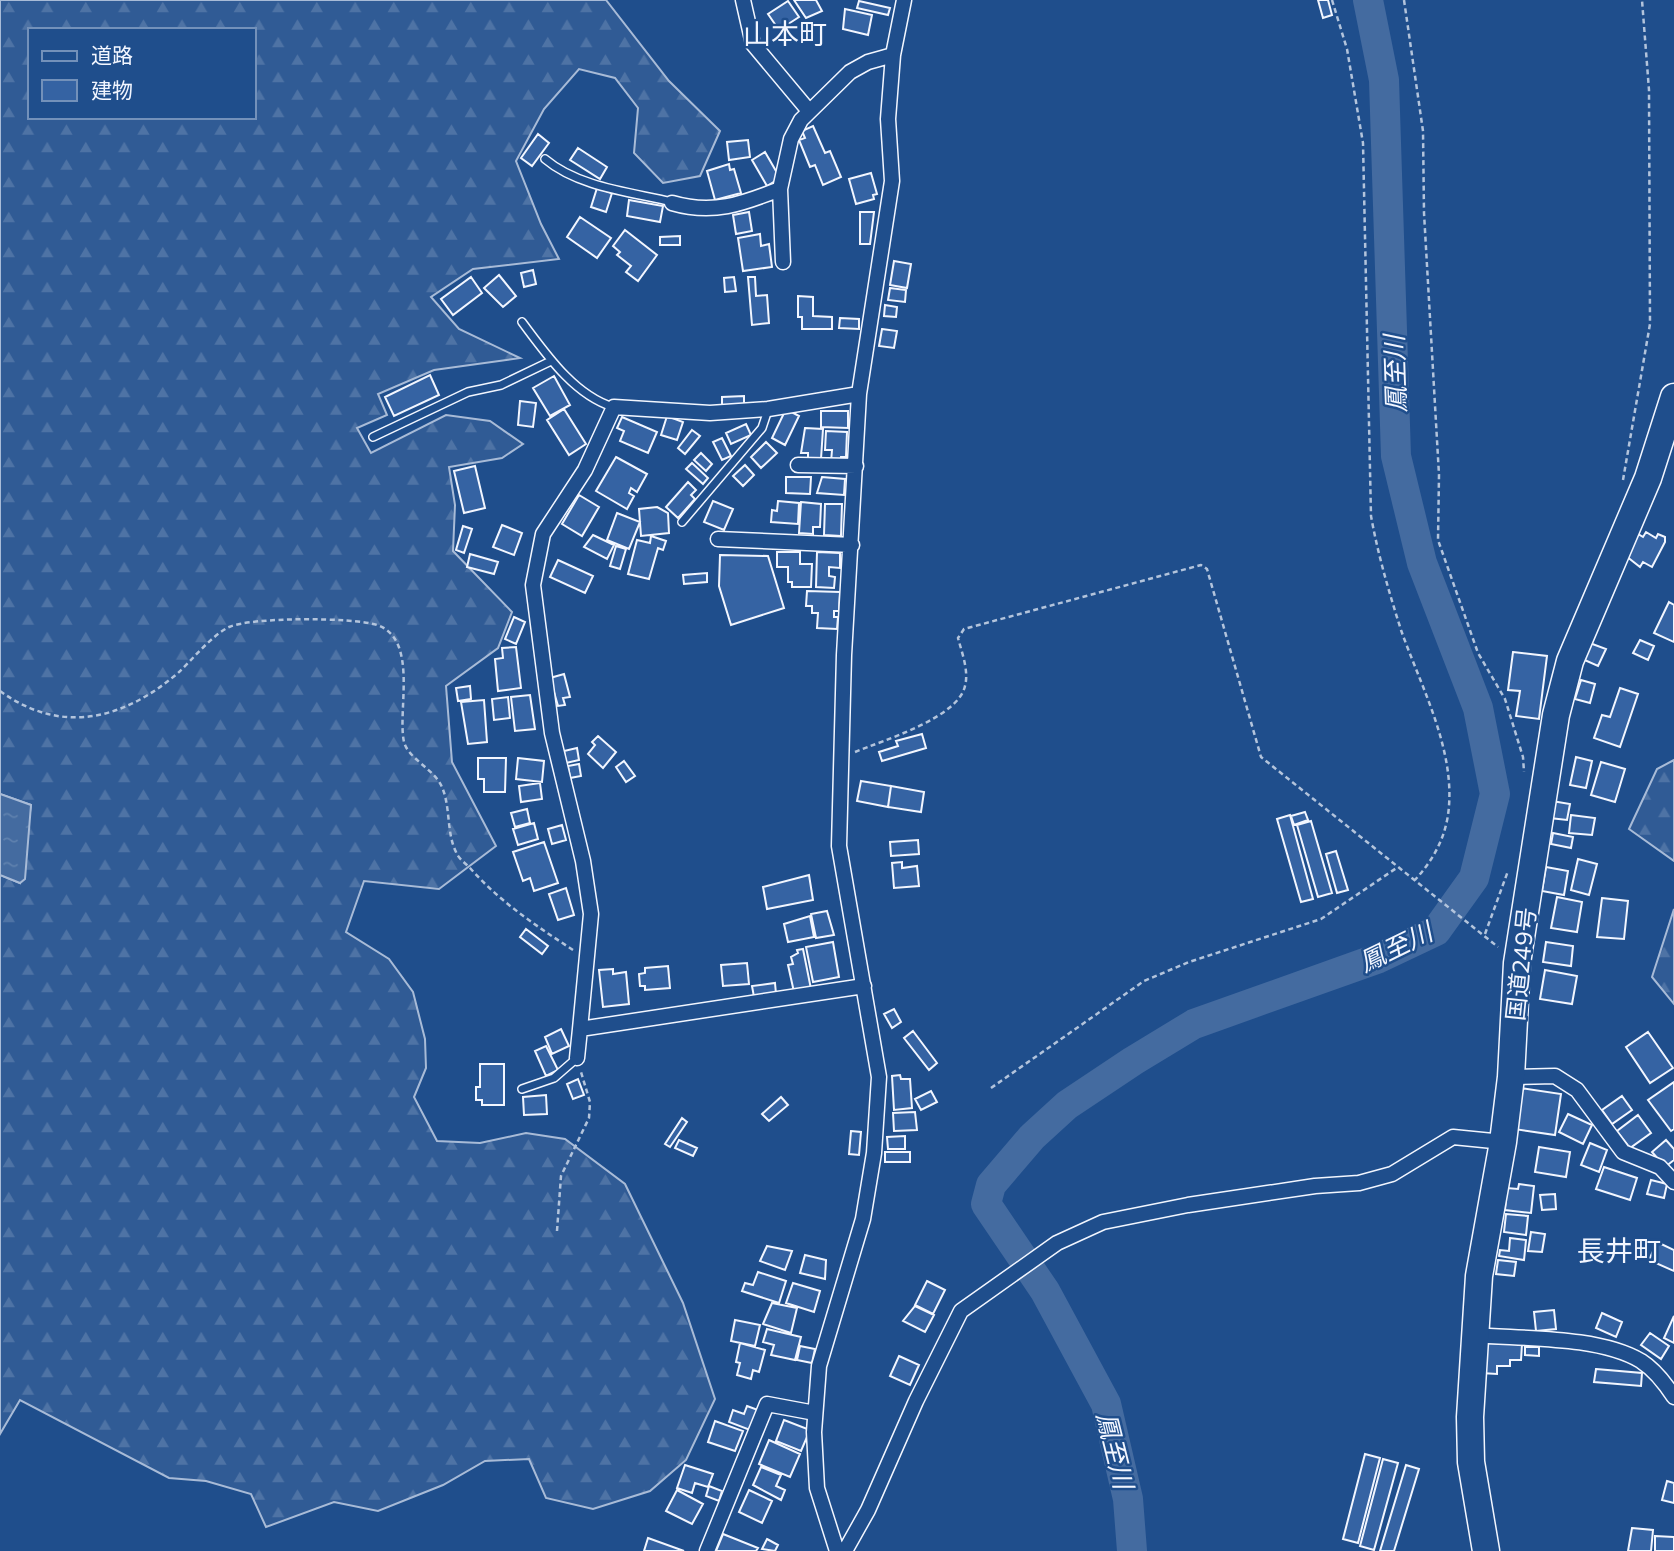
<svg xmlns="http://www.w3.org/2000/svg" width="1674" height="1551" viewBox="0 0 1674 1551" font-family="Commissioner,'Noto Sans JP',sans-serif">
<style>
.forest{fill:url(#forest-firs);stroke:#a8bbd7;stroke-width:2;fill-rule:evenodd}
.water{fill:url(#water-ripples);stroke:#a8bbd7;stroke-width:2}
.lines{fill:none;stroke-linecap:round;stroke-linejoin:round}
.river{stroke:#446ba0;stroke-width:30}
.building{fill:#3563a3;stroke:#f2f6ff;stroke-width:2}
.lane-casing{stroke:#f2f6ff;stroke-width:10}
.street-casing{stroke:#f2f6ff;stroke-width:17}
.highway-casing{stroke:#f2f6ff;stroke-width:29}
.path{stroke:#b3c4dc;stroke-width:2.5;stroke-dasharray:5 3.5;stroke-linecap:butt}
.lane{stroke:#1f4e8c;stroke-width:7}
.street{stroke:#1f4e8c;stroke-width:14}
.highway{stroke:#1f4e8c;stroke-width:26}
.labels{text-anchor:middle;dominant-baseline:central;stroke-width:5;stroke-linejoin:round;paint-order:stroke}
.street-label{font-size:24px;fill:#f2f6ff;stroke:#1f4e8c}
.water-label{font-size:26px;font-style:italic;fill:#f2f6ff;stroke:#1f4e8c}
.quarter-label{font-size:28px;fill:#f2f6ff;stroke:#1f4e8c}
</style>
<defs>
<pattern id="forest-firs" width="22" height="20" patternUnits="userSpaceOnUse" patternTransform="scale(1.75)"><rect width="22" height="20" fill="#305b95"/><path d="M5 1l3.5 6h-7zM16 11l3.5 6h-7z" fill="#4e73a5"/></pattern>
<pattern id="water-ripples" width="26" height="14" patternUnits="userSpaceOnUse" patternTransform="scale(1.75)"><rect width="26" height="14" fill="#446ba0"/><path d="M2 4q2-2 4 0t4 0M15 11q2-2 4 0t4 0" fill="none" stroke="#5f81ae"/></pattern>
</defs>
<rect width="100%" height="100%" fill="#1f4e8c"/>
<path class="forest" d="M0 0H606L669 81 720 131 700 176 663 183 634 153 638 108 615 78 579 69 544 109 516 161 541 224 559 259 473 269 431 297 459 329 520 358 434 370 378 394 387 415 357 428 371 453 446 415 490 421 523 444 502 458 449 467 455 505 453 551 512 612 498 648 446 686 452 762 496 846 439 889 364 881 346 932 389 959 413 992 425 1039 426 1068 414 1097 437 1141 480 1143 526 1133 565 1139 625 1184 683 1303 715 1399 686 1460 650 1491 593 1509 546 1498 529 1459 485 1461 443 1485 378 1511 334 1502 266 1527 251 1494 206 1481 169 1478 20 1400 0 1434V875L20 883 31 805 0 794ZM30 30H254V117H30Z
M1674 760V861L1629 829 1657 769Z
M1674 909V1004L1652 977Z"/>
<path class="water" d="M0 794 31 805 25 879 20 883 0 875Z"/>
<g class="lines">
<path class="river" d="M1132 1551 1128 1499 1106 1404 1045 1291 986 1204 991 1185 1032 1137 1067 1105 1133 1061 1194 1024 1379 958 1436 931 1474 878 1495 794 1478 708 1422 563 1396 456 1384 80 1368 0"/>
</g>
<path class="building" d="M794 0H816L822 11 806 18Z
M1318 0H1328L1332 15 1323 18Z
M788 1 799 17 779 30 768 14Z
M859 1 890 8 888 15 857 8Z
M845 9 872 15 868 35 843 29Z
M813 126 825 153 830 151 841 177 823 185 815 165 810 167 799 140 805 138 802 131Z
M538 134 549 143 532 166 521 158Z
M748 140 750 157 729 160 727 142Z
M578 148 607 167 600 179 570 160Z
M765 152 780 178 767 186 752 160Z
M729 164 730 170 734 169 741 193 715 200 707 171Z
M871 173 877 194 873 195 874 199 856 204 849 179Z
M597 188 612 193 606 212 591 207Z
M629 200 663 206 660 222 627 216Z
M749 212 752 231 736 234 733 215Z
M860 212H874L870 244H860Z
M580 217 611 238 597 258 567 237Z
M625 230 657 255 638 281 626 272 631 266 617 255 620 252 613 246Z
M760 234 761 246 769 244 772 267 743 271 738 238Z
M680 236V245H660V237Z
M894 261 911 264 907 288 890 285Z
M533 270 536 284 524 287 521 273Z
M499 275 516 296 503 307 484 288Z
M471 277 482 293 453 315 441 299Z
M734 277 736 291 725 292 724 278Z
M748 277H755L756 296 767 295 769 323 752 325Z
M890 288 906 290 905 302 888 300Z
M798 296 813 297V316L832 317V329H802V317H798Z
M885 305 897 307 896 317 884 316Z
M840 318 859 319V329L839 328Z
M882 329 897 331 894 348 879 346Z
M430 375 439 395 394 416 385 397Z
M554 376 570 405 550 416 533 388Z
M744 396V405L722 406V397Z
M520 401 536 403 533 427 518 425Z
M564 409 586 444 569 455 547 420Z
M786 409 799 416 785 445 772 438Z
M821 411H848V428L821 427Z
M667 416 683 422 677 440 661 435Z
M622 417 657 432 648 453 620 441 624 431 617 428Z
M746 424 751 435 731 444 726 433Z
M805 428 823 429 821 459 808 458V453H801Z
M692 430 700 436 685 454 678 448Z
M826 431 847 432 846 457H841L840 462H831L832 450H825Z
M722 438 731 456 722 460 713 442Z
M766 442 777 453 761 468 751 457Z
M701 453 712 464 706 471 694 460Z
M616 457 647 474 637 492 631 488 629 493 634 496 627 509 596 491Z
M692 463 708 478 703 484 686 469Z
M745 465 754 475 743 486 733 476Z
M475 466 485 508 464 513 454 471Z
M786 477H811L810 494 786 493Z
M822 477 845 479 844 495 817 493Z
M688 482 696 490 691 495 695 499 678 518 666 507Z
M579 495 599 507 582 536 562 524Z
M713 501 733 509 724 530 704 522Z
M778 501 799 503 798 524 771 522 772 510 777 511Z
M801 502 821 504 820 527H813V534L799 533Z
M825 504H842L841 536 824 535Z
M657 507 668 513 669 533 641 536 639 509Z
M617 513 640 522 629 549 607 540Z
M502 525 522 533 514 555 493 547Z
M463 526 472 529 464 553 456 550Z
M1646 532 1656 538 1658 534 1665 537V542L1652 567 1643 562 1640 567 1626 556 1638 534 1643 537Z
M593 535 614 545 607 559 584 547Z
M651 536 666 541 663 550 658 548 649 579 628 574 637 540 650 543Z
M616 546 626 549 620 569 610 566Z
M777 552H800V564H812L811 587H792V582H788V567H777Z
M817 552 840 553V568L829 567V576L835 577 834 588 816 587Z
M470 554 498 562 494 574 467 567Z
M720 555 768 556 784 608 731 625 719 586Z
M558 560 593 576 585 593 550 577Z
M707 573V582L684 584 683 575Z
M807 591 840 592 839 611H834V617H838L837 629 817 628 818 613H812V606H806Z
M1669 602 1674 605V642L1654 633Z
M514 617 525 622 516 644 505 639Z
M1640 640 1654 646 1648 660 1633 653Z
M1587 642 1606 649 1598 666 1580 658Z
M516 647 521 688 498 691 495 659 503 658 502 648Z
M1513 652 1547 656 1539 719 1516 716 1520 691 1508 690Z
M564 674 570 697 563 698 565 705 558 706 550 678Z
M1581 680 1595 684 1590 703 1575 699Z
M470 686 471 699 458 701 456 688Z
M1620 688 1638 694 1620 747 1594 738 1602 715 1610 717Z
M530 695 535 729 515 731 511 697Z
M508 697 510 718 494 720 492 699Z
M484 700 487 742 468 744 461 702Z
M922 734 926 748 882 761 879 752 898 746 896 741Z
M598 736 616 752 603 768 588 754 595 745 592 742Z
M577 748 579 760 566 763 564 751Z
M1576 757 1592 761 1586 788 1570 785Z
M478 758H506L505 792H484V779H478Z
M518 758 544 761 542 782 516 779Z
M624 761 635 776 626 782 616 767Z
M1601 762 1625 769 1615 802 1591 795Z
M579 764 581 776 570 778 568 766Z
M861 781 891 786 888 807 857 801Z
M540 783 542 799 521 802 519 786Z
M891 786 924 792 921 812 888 807Z
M1552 801 1570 804 1567 820 1550 818Z
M527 809 530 823 515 827 511 813Z
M1305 812 1308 820 1294 825 1291 816Z
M1290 815 1313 899 1301 902 1277 819Z
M1571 815 1595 818 1592 835 1569 833Z
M1311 821 1332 893 1318 897 1297 825Z
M534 823 538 839 518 845 513 829Z
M562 825 566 840 552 844 548 829Z
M1553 833 1573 837 1571 848 1551 844Z
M918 840 919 854 891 856 890 842Z
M544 842 558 883 534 891 530 878 523 881 513 852Z
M1336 851 1348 890 1337 893 1326 854Z
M1578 859 1597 864 1589 895 1571 890Z
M902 862V868L917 866 919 886 894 888 892 863Z
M1546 867 1568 871 1564 895 1542 891Z
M809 875 813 900 767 909 763 887Z
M566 888 574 915 558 920 549 894Z
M1557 897 1582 902 1577 932 1551 928Z
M1602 898 1628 901 1624 939 1597 937Z
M827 911 834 935 816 938 811 914Z
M810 916 814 937 788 942 784 924Z
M526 929 548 946 542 954 520 937Z
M833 942 839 977 813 982 806 947Z
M1546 942 1573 946 1571 966 1543 962Z
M803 949 811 989 794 992 788 965 793 964 791 957 798 953 797 950Z
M747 963 749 984 723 986 721 965Z
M668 966 670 988 645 990V986H640L639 974 645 973V968Z
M613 969V974L626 972 629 1004 603 1007 599 970Z
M1545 970 1577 976 1572 1004 1540 999Z
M775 983 776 994 754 997 752 986Z
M894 1009 901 1022 892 1028 884 1014Z
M561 1029 569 1046 552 1054 545 1037Z
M913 1031 937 1063 929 1070 904 1038Z
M1648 1032 1673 1068 1650 1083 1626 1047Z
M546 1046 558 1070 546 1076 535 1051Z
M480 1064H504V1105H482V1100H476V1087H480Z
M900 1075 901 1079H910L912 1108 894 1110 892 1076Z
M578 1079 584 1095 573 1099 567 1084Z
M1674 1082V1129L1671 1131 1648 1100Z
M1520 1088 1561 1094 1555 1135 1514 1129Z
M931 1091 937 1102 921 1110 915 1099Z
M546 1095 547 1114 524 1115 523 1097Z
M1622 1096 1632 1110 1612 1124 1602 1110Z
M781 1097 788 1105 769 1121 762 1114Z
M915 1112 917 1130 894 1131 893 1113Z
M1568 1114 1592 1125 1583 1144 1559 1132Z
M1638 1115 1651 1133 1630 1148 1617 1131Z
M682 1118 687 1122 670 1147 665 1144Z
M851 1131 861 1132 859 1155 849 1154Z
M905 1136V1149H888L887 1137Z
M679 1140 697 1148 693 1156 675 1148Z
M1666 1140 1674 1149V1160L1665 1167 1652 1152Z
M1590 1143 1607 1150 1599 1172 1581 1165Z
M1539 1147 1570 1152 1566 1177 1535 1172Z
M885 1152H910V1162H885Z
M1604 1167 1637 1178 1630 1200 1596 1189Z
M1651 1180 1667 1184 1664 1198 1647 1194Z
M1519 1184 1534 1186 1531 1213 1505 1210 1507 1188 1518 1189Z
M1555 1194 1556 1209 1542 1210 1540 1195Z
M1506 1214 1528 1216 1526 1235 1504 1232Z
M1531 1232 1545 1234 1542 1252 1528 1251Z
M1510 1238 1526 1240 1524 1260 1499 1256 1500 1250 1509 1251Z
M1657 1242 1674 1250V1271L1649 1260Z
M767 1246 792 1251 785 1270 760 1261Z
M805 1255 826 1260 825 1279 800 1273Z
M1498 1260 1516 1262 1514 1276 1496 1274Z
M758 1272 786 1281 779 1303 742 1291 745 1283 753 1285Z
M927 1281 945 1290 933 1314 915 1305Z
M793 1283 820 1291 814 1312 786 1303Z
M772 1303 797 1308 791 1333 763 1324Z
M915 1306 934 1315 925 1332 903 1321Z
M1554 1310 1556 1329 1536 1331 1534 1312Z
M1602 1313 1622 1322 1616 1337 1596 1328Z
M1674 1316V1343L1664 1338Z
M735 1320 760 1325 755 1346 731 1341Z
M767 1329 801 1337 795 1360 771 1355 774 1345 763 1342Z
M1650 1333 1669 1346 1661 1359 1641 1345Z
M740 1343 765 1350 759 1372 753 1370 751 1379 737 1375 740 1363 736 1362Z
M1481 1343 1522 1344 1521 1360H1510V1366H1497V1374L1481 1373Z
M800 1346 815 1349 812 1363 797 1360Z
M1525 1347H1539V1356L1525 1355Z
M899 1356 919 1365 910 1385 890 1376Z
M1596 1369 1642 1373 1641 1386 1594 1382Z
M747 1406 758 1410 750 1430 729 1422 733 1410 744 1414Z
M784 1420 810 1430 801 1451 776 1441Z
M715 1421 743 1431 735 1451 708 1442Z
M769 1440 800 1454 790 1477 759 1464Z
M1365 1454 1380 1458 1358 1543 1343 1539Z
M1383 1459 1398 1463 1374 1550 1360 1546Z
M685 1465 713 1474 708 1487 695 1483 692 1493 677 1488Z
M1406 1465 1419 1469 1394 1551H1380Z
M761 1467 781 1475 776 1486 785 1490 781 1500 753 1485Z
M1667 1481 1674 1483V1503L1662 1500Z
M709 1486 722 1491 719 1501 706 1496Z
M677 1490 703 1504 692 1524 666 1511Z
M749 1490 772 1501 762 1523 739 1512Z
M1632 1528 1653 1530 1651 1551H1628Z
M723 1534 758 1548 756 1551H716Z
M1655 1536 1674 1537V1551H1655Z
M648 1538 684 1551H644Z
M767 1539 778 1545 775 1551 762 1549Z"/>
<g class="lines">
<g class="lane-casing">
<path id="lane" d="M545 159C578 187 630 192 672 202
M522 322C546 354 574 395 613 407
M373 437 468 392 501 385 551 361
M682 522 762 428 768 410
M522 1089 554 1078 577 1058"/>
</g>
<g class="street-casing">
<path id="street" d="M743 0 753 44 809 111
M780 189 783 262
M672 203C713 215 742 204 780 189L791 139 801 120 850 72 868 62 893 55
M859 394 768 409 710 413 614 407 585 470 543 534 533 585 552 733 583 861 591 914 580 1029 864 986
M798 465 856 466
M718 539 852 545
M577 1058 580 1029
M1511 1077 1555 1076 1577 1090 1623 1152 1660 1167 1674 1182
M1475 1335C1524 1339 1599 1336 1641 1361 1655 1370 1665 1383 1674 1397
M707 1551 767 1404 815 1413
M837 1551 817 1488 814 1432 819 1366 863 1219 874 1153 879 1077 839 846 844 655 859 394 892 181 888 119 893 55 904 0
M845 1551 868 1510 916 1401 961 1311 1057 1243 1103 1222 1188 1205 1315 1186 1359 1183 1392 1174 1453 1137 1503 1142"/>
</g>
<g class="highway-casing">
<path id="highway" d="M1486 1551 1471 1462 1470 1417 1479 1276 1503 1142 1511 1077 1517 963 1556 715 1570 661 1648 478 1674 397"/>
</g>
<path class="path" d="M1332 0 1347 49 1363 143 1371 516C1378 555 1389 592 1401 630 1421 687 1457 752 1448 815 1444 841 1432 861 1415 880
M1404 0 1423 131 1424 213 1439 475 1438 540 1478 653 1505 699 1523 757 1524 772
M1623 480 1650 324 1649 90 1642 0
M0 691C62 736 124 719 178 673 193 659 211 636 229 627 252 617 352 617 377 625 419 639 397 711 404 742 408 758 433 769 441 785 451 805 446 832 456 852 458 858 465 863 470 868 500 902 535 925 573 950
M855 752C884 740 958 718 965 686 969 671 962 653 958 638L964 629 1201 565 1207 569 1261 757 1498 947
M1485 934 1508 871
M991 1088 1144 981 1189 962 1321 919 1398 867
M557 1231 561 1176 589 1118 590 1102 581 1072"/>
<use href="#lane" class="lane"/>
<use href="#street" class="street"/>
<use href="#highway" class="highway"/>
</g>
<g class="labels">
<g class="street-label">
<text transform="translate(1520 964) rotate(-84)">国道249号</text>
</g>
<g class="water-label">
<text transform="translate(1394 374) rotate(-92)">鳳至川</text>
<text transform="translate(1395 946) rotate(-26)">鳳至川</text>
<text transform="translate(1116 1450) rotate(76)">鳳至川</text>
</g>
<g class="quarter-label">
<text x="785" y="33">山本町</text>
<text x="1619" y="1250">長井町</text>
</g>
</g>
<rect x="28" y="28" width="228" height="91" fill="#1f4e8c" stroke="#7391ba" stroke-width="2"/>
<rect x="42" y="51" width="35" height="10" fill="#1f4e8c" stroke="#7391ba" stroke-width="2"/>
<text x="91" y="63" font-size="21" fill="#f2f6ff">道路</text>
<rect x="42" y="80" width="35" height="21" fill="#3563a3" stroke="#7391ba" stroke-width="2"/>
<text x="91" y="98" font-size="21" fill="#f2f6ff">建物</text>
</svg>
